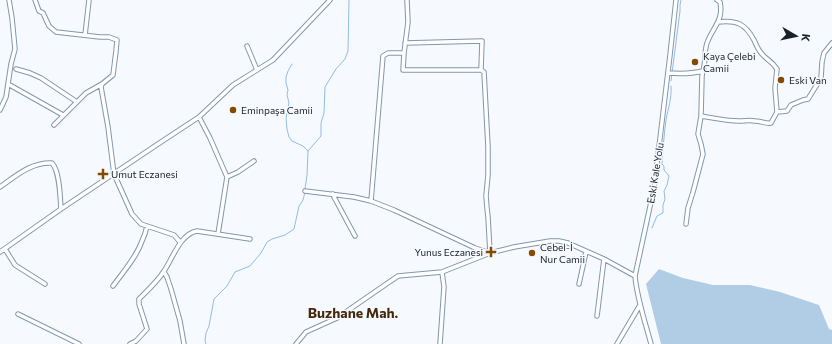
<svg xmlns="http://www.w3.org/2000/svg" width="832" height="344" viewBox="0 0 832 344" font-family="Commissioner,sans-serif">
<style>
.green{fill:#b1cce5}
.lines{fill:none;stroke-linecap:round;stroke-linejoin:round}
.stream{stroke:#91bce4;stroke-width:1}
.minor-casing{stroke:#8297ab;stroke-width:5.5}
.minor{stroke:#fff;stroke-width:3.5}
.poi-dot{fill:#844a00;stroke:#f6faff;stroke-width:1.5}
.labels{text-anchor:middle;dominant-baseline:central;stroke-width:3;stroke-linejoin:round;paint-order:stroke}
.poi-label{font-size:10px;fill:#182028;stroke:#f6faff;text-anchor:start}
.street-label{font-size:10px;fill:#182028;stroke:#f6faff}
.district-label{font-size:14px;font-weight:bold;fill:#45280a;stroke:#f6faff}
</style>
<rect width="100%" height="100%" fill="#f6faff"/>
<path class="green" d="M659 269 683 278 713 285H750L780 292 819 305 829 329 832 330V344H661L646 284Z"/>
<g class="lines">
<path class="stream" d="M292 64 288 71 286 77V83L288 90 287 95 289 103 286 118 287 129 289 137 292 141 303 146 308 151
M671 81 680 11V5L681 0
M305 189 307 175 308 151 321 136V123L324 113 325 87 336 69 345 59 348 51 349 0
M652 228 657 216 663 213V205L665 199 664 191 667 185 669 176 664 170V166L662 164C663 149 664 135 666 120 668 109 672 98 671 86
M206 344 205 341 206 333 209 326 214 299 227 286 235 272 250 266 261 253 267 242 272 239 285 235 294 229 299 206 303 200 305 192"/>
<g class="minor-casing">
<path id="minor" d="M35 0 39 11 43 13 49 26 56 32 100 37H109L117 40 116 51 113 75 102 84 101 87 108 127 114 174 132 214 141 224 174 235 180 242
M407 0 408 22 404 53 403 70H481
M85 35 89 0
M247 46 257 70
M16 69 30 73 41 78 77 102
M668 73C681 74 691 74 703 71 706 61 704 52 707 43 712 28 724 21 720 2L717 0
M8 84 63 115
M0 110 6 97 11 64 15 49 12 18 9 0
M777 112 787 111 791 105 803 100 808 99 821 78 822 62 824 53 832 43
M701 116C713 118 726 121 739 121 745 121 750 120 755 121 761 121 766 124 771 123L777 112 775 88 777 69C772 61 767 60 762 54 758 50 756 44 754 40 745 23 736 20 718 22
M199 117 210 138 227 177 218 234
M54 125 86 93 102 84
M227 177 238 172 254 161
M0 187C16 176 31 162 52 163 60 172 60 197 61 209
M305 191 354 197 371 201 394 210 475 248 490 253 488 217 487 208 486 196 488 175V147L484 72 481 70 482 41 405 43
M333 194 334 197 355 236
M371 201 383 56 388 53H404
M686 224 688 208 693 192 703 154 701 144 698 134 701 116 702 76 703 71
M5 249 15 265 45 284
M0 252 61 209 158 144 199 117 233 85 273 60 330 0
M164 272 167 277 171 289 180 321 184 344
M579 284 586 252
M113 286C123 272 136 258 142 241 144 237 146 231 147 226
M18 314 79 344
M597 316 604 259
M130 344 136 341 147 329 139 304V299C148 290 158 281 164 271 173 258 180 234 197 231L250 239
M296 344 306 332 337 318 398 276 442 272 490 253 514 247 550 241H559L568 243 604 259 635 276
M440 344 444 287 442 272
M617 344 640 305
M651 344C645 321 637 299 635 276L654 188 670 55 676 0"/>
</g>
<use href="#minor" class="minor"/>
</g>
<g class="poi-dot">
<circle cx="695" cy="62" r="4"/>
<circle cx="781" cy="80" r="4"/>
<circle cx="233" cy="110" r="4"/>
<path d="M101 168h4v4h4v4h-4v4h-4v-4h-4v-4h4z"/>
<path d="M489 246h4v4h4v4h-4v4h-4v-4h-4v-4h4z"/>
<circle cx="532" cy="253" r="4"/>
</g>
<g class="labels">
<g class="poi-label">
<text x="703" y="56">Kaya Çelebi<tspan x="703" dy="12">Camii</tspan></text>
<text x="789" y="80">Eski Van</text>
<text x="241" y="110">Eminpaşa Camii</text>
<text x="111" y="174">Umut Eczanesi</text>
<text x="540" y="247">Cebel-İ<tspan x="540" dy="12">Nur Camii</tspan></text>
<text x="483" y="252" text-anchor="end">Yunus Eczanesi</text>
</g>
<g class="street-label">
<text transform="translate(655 173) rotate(-81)">Eski Kale Yolu</text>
</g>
<g class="district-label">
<text x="353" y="312">Buzhane Mah.</text>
</g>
</g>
<g transform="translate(796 36) rotate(99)" stroke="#f6faff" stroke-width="3" paint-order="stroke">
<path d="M0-3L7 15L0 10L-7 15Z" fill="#182028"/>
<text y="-6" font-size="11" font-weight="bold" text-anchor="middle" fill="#182028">K</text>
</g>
</svg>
